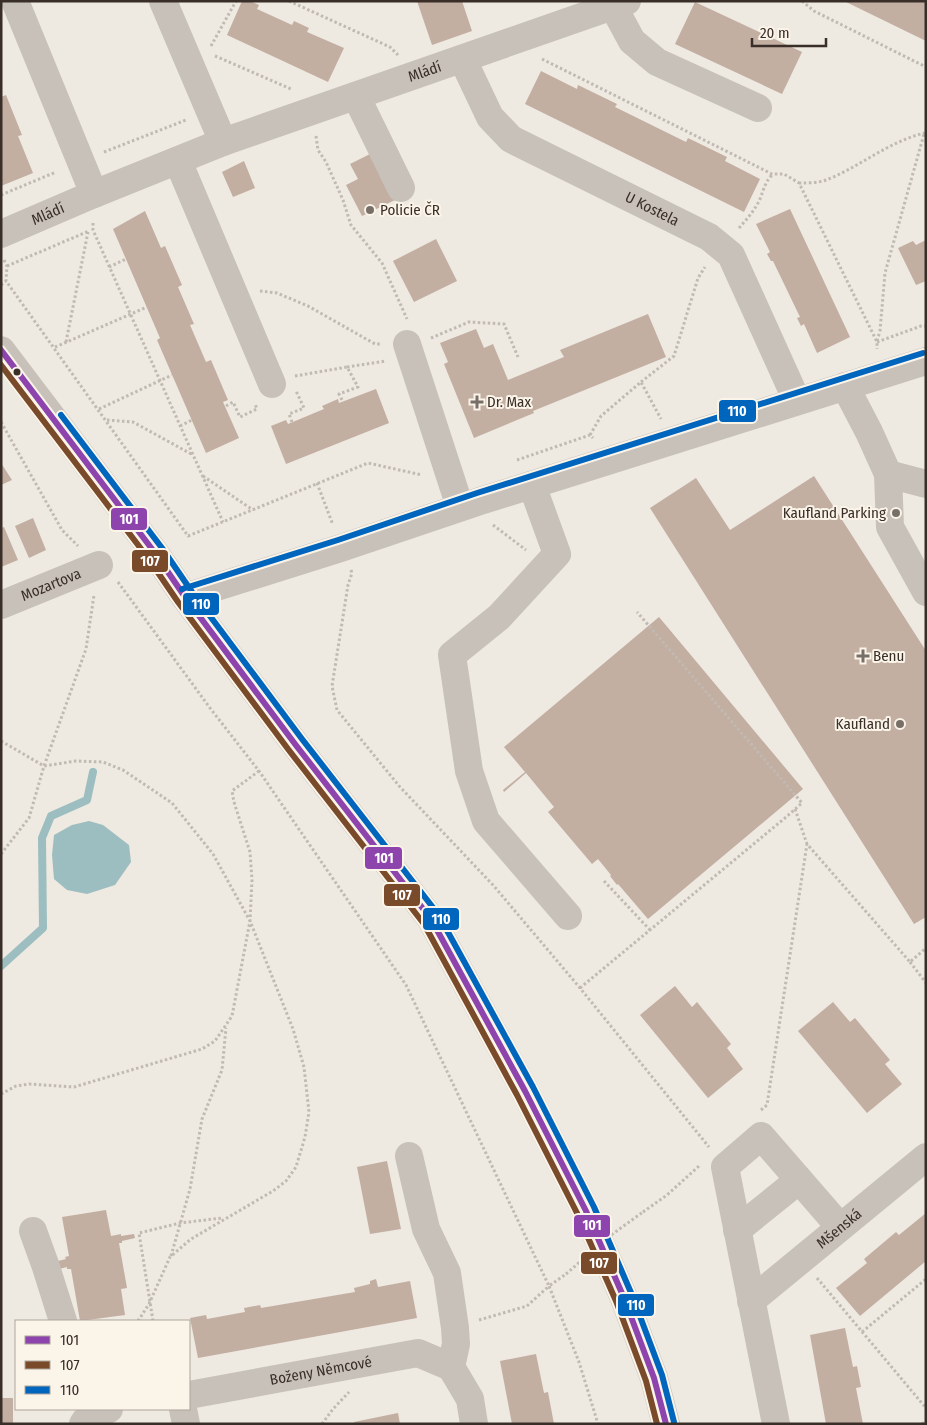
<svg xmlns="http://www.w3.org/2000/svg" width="927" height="1425" viewBox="0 0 927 1425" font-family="'Fira Sans Condensed',sans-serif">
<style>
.water{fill:#9dbec0}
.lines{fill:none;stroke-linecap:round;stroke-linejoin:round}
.stream{stroke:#9dbec0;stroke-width:8}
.building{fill:#c3aea2}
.path{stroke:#c0bab3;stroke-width:3;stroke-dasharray:2.5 2.5;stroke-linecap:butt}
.minor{stroke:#c7c1ba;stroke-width:28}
.path-bridge{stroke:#c0bab3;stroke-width:3;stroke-dasharray:2.5 2.5;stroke-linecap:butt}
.bus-1-casing{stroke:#fbf4e9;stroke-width:10}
.bus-2-casing{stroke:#fbf4e9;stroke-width:10}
.bus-3-casing{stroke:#fbf4e9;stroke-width:10}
.bus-1{stroke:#8e44ad;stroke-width:6}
.bus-2{stroke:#7a4b2a;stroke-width:6}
.bus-3{stroke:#0065bd;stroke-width:6}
.poi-dot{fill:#786f69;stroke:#fbf4e9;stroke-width:2}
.bus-dot{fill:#392e28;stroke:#fbf4e9;stroke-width:2}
.labels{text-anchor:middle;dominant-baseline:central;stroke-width:4;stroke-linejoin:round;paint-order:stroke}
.street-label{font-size:15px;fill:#392e28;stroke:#fbf4e9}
.poi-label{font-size:15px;fill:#392e28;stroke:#fbf4e9;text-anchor:start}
.line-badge{stroke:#fbf4e9;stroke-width:2}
.badge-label{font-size:14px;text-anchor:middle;font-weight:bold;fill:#fff}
</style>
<rect width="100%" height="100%" fill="#eee9e1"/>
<path class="water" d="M89 821 103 825 129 845 131 862 115 885 87 894 67 890 54 879 52 855 54 835 72 825Z"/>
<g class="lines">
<path class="stream" d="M1 966 43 928 42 838 51 816 87 800 93 772"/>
</g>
<path class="building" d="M242 1H250L259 5 257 9 292 25 294 21 309 28 307 32 344 48 328 82 227 35Z
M417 1H462L472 31 432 45Z
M844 1H926V41Z
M695 2 802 52 782 94 675 44Z
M541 71 577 89 578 85 617 104 615 107 686 142 688 138 727 157 725 161 760 179 744 212 525 104Z
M6 95 22 135 18 136 33 173 1 186V97Z
M372 153 395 200 362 216 346 185 358 179 350 164Z
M244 161 255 188 233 197 222 172Z
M790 209 850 337 817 353 804 324 801 326 797 318 800 317 773 261H771L767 254 770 252 756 224Z
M145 211 161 248 165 246 182 285 178 287 194 324 190 325 206 362 211 360 228 400 223 402 239 438 206 453 157 340 160 338 113 229Z
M436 239 457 281 414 302 393 261Z
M926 240V281L916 285 898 248 913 241 916 245Z
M648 314 666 357 533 411 534 413 474 438 444 364 448 362 440 343 476 329 484 348 493 344 508 380 564 357 560 350Z
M376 389 389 423 286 464 271 426 286 420 288 424 324 409 322 406 338 399 339 403Z
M1 463 12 480 1 485Z
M814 476 926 651V917L914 924 650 508 696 478 730 530Z
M33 518 46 550 29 558 15 526Z
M4 527 18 560 1 567V528Z
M659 617 803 789 648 919 618 884 617 885 610 876 611 875 598 859 592 864 548 812 554 807 526 773 504 792 503 790 525 772 504 747Z
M675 986 692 1007 697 1002 731 1044 727 1048 743 1069 708 1098 640 1015Z
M833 1002 850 1022 855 1018 890 1060 885 1064 902 1084 867 1113 798 1031Z
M387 1161 401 1229 370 1234 357 1167Z
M106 1210 111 1236 121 1234V1236L134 1234 135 1238 122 1241V1243H119L127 1288 121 1289 125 1315 80 1321 71 1269H67V1267L59 1269 58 1261 66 1259 65 1257 69 1256 62 1217Z
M926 1213V1261L860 1316 836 1288 867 1263 864 1259 896 1232 899 1235Z
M376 1279 378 1287 410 1281 417 1318 198 1358 190 1318 206 1315 207 1319 245 1312 244 1308 260 1305 261 1308 355 1292 354 1288 370 1284V1281Z
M845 1328 853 1367 857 1366 861 1387 856 1388 863 1424H826L810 1335Z
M536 1354 544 1393 548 1392 554 1424H512L500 1361Z
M1 1398H13V1424H1Z
M398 1413 400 1424H355L354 1422Z"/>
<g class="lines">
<path class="path" d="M289 1 390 47 398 55
M802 1 814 11 926 67
M211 46 236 1
M215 56 291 89
M542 59 772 174H784L799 183 877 342V349
M316 136 318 150 326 162 343 200 351 225 382 263 407 319
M104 152 186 120
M799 183C807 183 818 183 826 180 860 167 889 141 925 133
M1 195 56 172
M93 223V230L223 522
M739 228C747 219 755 210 760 199 764 189 765 182 772 175
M4 260 7 266 6 281 188 536 368 463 422 475
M7 266 89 231
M109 267 126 259
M1 285 6 281
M260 291 277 293 308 306 375 344H381
M431 338 469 322 504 324 518 357
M877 341 880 331 885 273 924 134
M66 342 88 232
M877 342 921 326H926
M55 347 147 307
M347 367 386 361
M295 376 347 367 358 387 339 394 343 402
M641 382 674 356 698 278 705 267
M226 406 233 402 240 417 257 409 255 404
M99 409 172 375
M107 420 133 422 193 455
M1 422 62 530 78 546
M292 422 289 414 304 408 296 391
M180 426 192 420
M590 435 601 416 641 382 661 419
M517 460 590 435 593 438
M203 476 253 510
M317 483 333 525
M493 525 526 550
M351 570 352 573 348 585 332 686 337 710 400 787 493 885 580 988 709 1147
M118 582 210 708 259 771 406 985 549 1286 566 1274
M1 741 44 766 76 761 103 762 123 770 172 803 213 854 250 921 293 1029 304 1067 309 1112 305 1137 296 1167 286 1181 273 1191 191 1239 170 1257 149 1304 138 1321
M795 809 807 844 910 962 926 948
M1 854 29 818 44 766 86 649 94 595
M604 881 650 930
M910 962 926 983
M580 988 785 818 802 803 637 612
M1 1094 16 1086 29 1084 74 1087 202 1049 215 1041 232 1016 250 921 252 880 250 852 234 802 232 791 259 771
M761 1110 767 1105 807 844
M643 1212 667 1195 699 1166
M171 1256 190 1189 202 1119 222 1070 226 1028
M817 1278 926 1408
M479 1320 527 1306 549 1286 579 1362 598 1424
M153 1321 139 1233 180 1223 222 1218
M862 1332 926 1279
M322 1424 333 1409 349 1392
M922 1424 926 1421"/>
<g class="minor">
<path d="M15 1 94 194"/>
<path d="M163 1 223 142"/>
<path d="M613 6 632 41 657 62 758 108"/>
<path id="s1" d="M463 60 490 117 511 139 709 237 731 255 797 401"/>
<path d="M356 96 401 188"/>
<path d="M178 161 272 384"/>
<path id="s2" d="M1 234 94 194 223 142 627 1"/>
<path d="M407 344 460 507"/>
<path d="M1 350 155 553 185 597 295 744 431 919 525 1091 586 1211 624 1298 654 1378 666 1424"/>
<path d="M845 386 869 432 888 474 890 527 926 592"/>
<path d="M888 474 926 484"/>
<path d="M532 485 557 554 499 617 452 655 469 771 486 821 568 916"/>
<path d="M185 597 341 548 480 501 926 361"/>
<path id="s3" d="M1 605 99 565"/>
<path d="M409 1156 426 1229 447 1273 455 1328 456 1344 451 1367"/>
<path d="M737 1230 799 1180"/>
<path d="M33 1231 46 1267 63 1321"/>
<path id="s4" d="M751 1301 926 1157"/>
<path id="s5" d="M189 1395 418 1353 451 1367 470 1399 474 1424"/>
<path d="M183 1409 186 1424"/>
<path d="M83 1424 85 1421 109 1409"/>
<path d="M776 1424 725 1167 761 1136 840 1227"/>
</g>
<path class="path-bridge" d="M566 1274 607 1238 643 1212"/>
<g class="bus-1-casing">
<path id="bus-1" d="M1 350 155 553 185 597 295 744 431 919 525 1091 586 1211 624 1298 654 1378 666 1424"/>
</g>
<g class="bus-2-casing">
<path id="bus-2" d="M1 365 148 558 178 602 288 749 424 924 517 1095 578 1215 616 1301 646 1381 657 1424"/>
</g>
<g class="bus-3-casing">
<path id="bus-3" d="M61 415 162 548 192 592 302 739 438 914 533 1087 594 1207 632 1295 662 1375 674 1422
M182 589 338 540 477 493 923 353"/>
</g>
<use href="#bus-1" class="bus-1"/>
<use href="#bus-2" class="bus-2"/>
<use href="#bus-3" class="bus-3"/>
</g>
<g class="poi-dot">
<circle cx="370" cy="210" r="5"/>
<path d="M474.5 394.5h5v5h5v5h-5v5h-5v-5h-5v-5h5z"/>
<circle cx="896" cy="513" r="5"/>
<path d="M860.5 648.5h5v5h5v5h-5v5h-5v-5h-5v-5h5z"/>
<circle cx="900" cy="724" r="5"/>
</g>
<circle class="bus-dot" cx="17" cy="372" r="4.5"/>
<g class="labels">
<g class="street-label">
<text stroke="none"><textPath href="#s2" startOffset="454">Mládí</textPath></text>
<text stroke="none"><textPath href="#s1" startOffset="251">U Kostela</textPath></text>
<text stroke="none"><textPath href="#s2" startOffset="51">Mládí</textPath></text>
<text stroke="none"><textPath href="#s3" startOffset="54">Mozartova</textPath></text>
<text stroke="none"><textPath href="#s4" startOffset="114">Mšenská</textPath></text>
<text stroke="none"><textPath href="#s5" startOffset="134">Boženy Němcové</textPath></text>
</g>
<g class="poi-label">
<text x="380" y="210">Policie ČR</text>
<text x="487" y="402">Dr. Max</text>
<text x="886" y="513" text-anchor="end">Kaufland Parking</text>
<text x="873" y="656">Benu</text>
<text x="890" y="724" text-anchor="end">Kaufland</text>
</g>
</g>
<g class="line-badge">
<rect x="718" y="399" width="39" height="24" rx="5" fill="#0065bd"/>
<rect x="110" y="507" width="38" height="24" rx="5" fill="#8e44ad"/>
<rect x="131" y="549" width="38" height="24" rx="5" fill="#7a4b2a"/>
<rect x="182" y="592" width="38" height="24" rx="5" fill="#0065bd"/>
<rect x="364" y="846" width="39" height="24" rx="5" fill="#8e44ad"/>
<rect x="383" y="883" width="38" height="24" rx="5" fill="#7a4b2a"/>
<rect x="422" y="907" width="38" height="24" rx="5" fill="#0065bd"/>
<rect x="573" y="1214" width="38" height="24" rx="5" fill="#8e44ad"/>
<rect x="580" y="1251" width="38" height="24" rx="5" fill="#7a4b2a"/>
<rect x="617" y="1293" width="38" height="24" rx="5" fill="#0065bd"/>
</g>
<g class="badge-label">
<text x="737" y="416">110</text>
<text x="129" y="524">101</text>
<text x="150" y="566">107</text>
<text x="201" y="609">110</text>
<text x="384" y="863">101</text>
<text x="402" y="900">107</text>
<text x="441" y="924">110</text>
<text x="592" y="1230">101</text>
<text x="599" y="1268">107</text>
<text x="636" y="1310">110</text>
</g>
<rect width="927" height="1425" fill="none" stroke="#392e28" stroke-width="5"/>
<rect x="15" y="1320" width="175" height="90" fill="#fbf4e9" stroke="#ada59c"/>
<rect x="25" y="1336" width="25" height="8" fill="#8e44ad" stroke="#ada59c"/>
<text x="60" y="1345" font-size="15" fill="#392e28">101</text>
<rect x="25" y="1361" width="25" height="8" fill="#7a4b2a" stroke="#ada59c"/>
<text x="60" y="1370" font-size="15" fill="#392e28">107</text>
<rect x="25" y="1386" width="25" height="8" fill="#0065bd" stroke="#ada59c"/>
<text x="60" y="1395" font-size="15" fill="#392e28">110</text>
<path d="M752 38v8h74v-8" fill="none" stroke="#392e28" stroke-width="2.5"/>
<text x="760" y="38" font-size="15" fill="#392e28" stroke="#fbf4e9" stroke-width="4" paint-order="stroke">20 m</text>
</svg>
